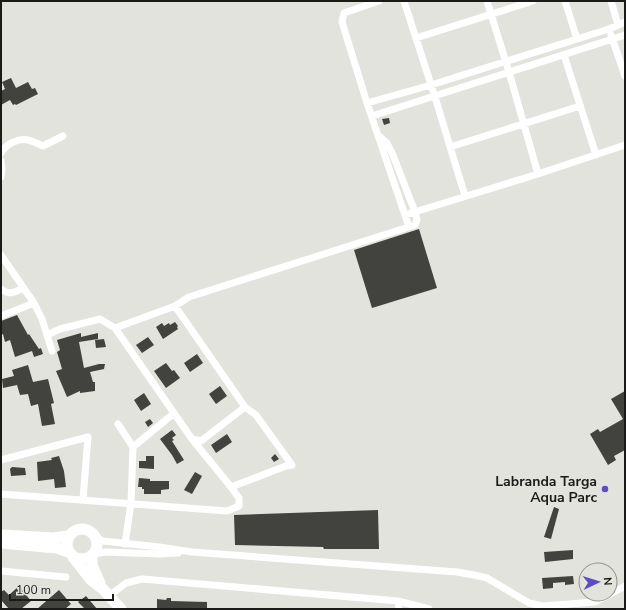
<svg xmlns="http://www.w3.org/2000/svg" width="626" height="610" viewBox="0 0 626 610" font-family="'Nunito Sans',sans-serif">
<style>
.building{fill:#42423e}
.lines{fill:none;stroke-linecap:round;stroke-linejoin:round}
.minor{stroke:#fff;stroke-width:7}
.primary{stroke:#fff;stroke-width:11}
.poi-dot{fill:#5b4cc4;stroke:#e3e3de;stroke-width:1.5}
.labels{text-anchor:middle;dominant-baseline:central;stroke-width:4;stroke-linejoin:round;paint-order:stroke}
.poi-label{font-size:14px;font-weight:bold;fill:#1a1a18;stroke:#e3e3de;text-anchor:end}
</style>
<rect width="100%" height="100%" fill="#e3e3de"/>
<path class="building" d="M11 78 16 88 28 82 32 89 35 88 38 94 16 105 15 104 13 105 10 100 1 105V91L5 89 2 82Z
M389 118 390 123 384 125 382 119Z
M419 229 437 288 372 308 354 250Z
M17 315 28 335 29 334 39 349 41 348 43 354 34 357 32 351 15 357 10 340 5 342 3 334 1 335V321Z
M175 322 178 326 177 327 178 329 163 339 156 327 162 323 164 326 169 323 170 325Z
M81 333V337L98 333V339L79 342 84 368 99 364H105L104 369 90 372 93 382H95V391L80 393V391L67 397 56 371 62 369 57 352 60 350 57 340Z
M148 337 154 345 142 353 136 345Z
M104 339 106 347 96 348 95 340Z
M197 354 203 363 190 372 184 363Z
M166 363 172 371 174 370 180 378 166 388 154 371Z
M28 365 33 382 48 379 54 403 51 404 55 424 42 426 38 404 31 406 28 394 20 395 17 385 3 388 2 379 14 376 12 370Z
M220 386 227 396 216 404 209 394Z
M625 391V450L614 456 616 460 608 465 590 434 598 429 600 432 623 419 611 399Z
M144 393 151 404 141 411 134 400Z
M150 419 153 423 148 427 145 422Z
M172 430 176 435 172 438 174 440 172 441 184 460 177 464 172 455 160 439Z
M227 434 232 442 216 453 211 445Z
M275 454 279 459 274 462 271 458Z
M59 456 64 471 66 487 55 488 54 479 38 481 37 462 52 460 51 458Z
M146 456H154V469L139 468V461H146Z
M12 467 25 468 26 475 11 476 10 469Z
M195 472 202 476 192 494 184 490Z
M139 478 150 479V481H169V489L161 490V494H144V489H142V487H138Z
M554 507 559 509 551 539 544 537Z
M378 510 379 549H324L323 547 235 545 234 515Z
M573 550V559L545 562 544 552Z
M573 576 574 584 565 585V582L553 583V588L543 589 542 578Z
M19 586 31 601 21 609H9L1 600V592L4 590 9 595Z
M59 590 71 604 65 609H37Z
M86 596 97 609H85L78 602Z
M167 598H171V601L207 602V609H157V599L166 600Z"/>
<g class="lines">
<path class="minor" d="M379 1 344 13 342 22 367 103 409 227
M404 1 435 97 465 196
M487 1 509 72 538 174
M565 1 577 39
M611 1 618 25
M611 35 625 76
M416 38 533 1
M564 55 596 155
M367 103 431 85 609 29 625 22
M372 116 625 35
M450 147 580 106
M1 153C6 144 18 138 28 140 34 141 38 144 43 146L63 136
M1 161 2 169 1 177
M405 215 538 174 625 145
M1 255 34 303 42 319 52 351
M1 289C10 296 14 292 24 288
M175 306 189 297 415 225 417 220 415 212 393 155 387 143 378 135
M1 316 34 303
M47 335 60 329 100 319 115 328 192 439 201 441 245 407 175 306 115 328
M118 424 133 447 131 503 125 544
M192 439 231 487
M133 447 173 414
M1 460 88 437 83 499
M1 494 227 511 239 506V498L231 487 286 466 292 465 256 415 245 407
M95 537 103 541 159 547 192 552 457 572 474 575 487 578 529 603 543 606 595 602 625 586
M94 554 106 552 159 554 178 553
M1 571 66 577
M109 596 126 583 142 579 398 601 429 609
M398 601 399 609"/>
<path class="primary" d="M67 544a15 15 0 1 1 30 0a15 15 0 1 1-30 0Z
M1 535 54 538 68 536
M1 543 57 548 68 552
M92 555V565L100 583
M73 557 91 580 103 589 121 609"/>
</g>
<circle class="poi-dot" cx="605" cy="489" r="4"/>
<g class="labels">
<g class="poi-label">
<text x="597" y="481">Labranda Targa<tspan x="597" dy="16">Aqua Parc</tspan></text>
</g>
</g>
<rect width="626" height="610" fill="none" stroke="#1a1a18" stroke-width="4"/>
<g transform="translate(598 582) rotate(86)"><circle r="19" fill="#e3e3de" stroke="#93938f"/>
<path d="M0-3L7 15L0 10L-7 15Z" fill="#5b4cc4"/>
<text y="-6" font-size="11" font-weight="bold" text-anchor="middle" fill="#1a1a18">N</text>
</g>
<path d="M10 594v6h103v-6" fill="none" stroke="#1a1a18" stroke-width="2"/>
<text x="16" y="594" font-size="12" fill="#1a1a18" stroke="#e3e3de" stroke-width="3" paint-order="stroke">100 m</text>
</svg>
